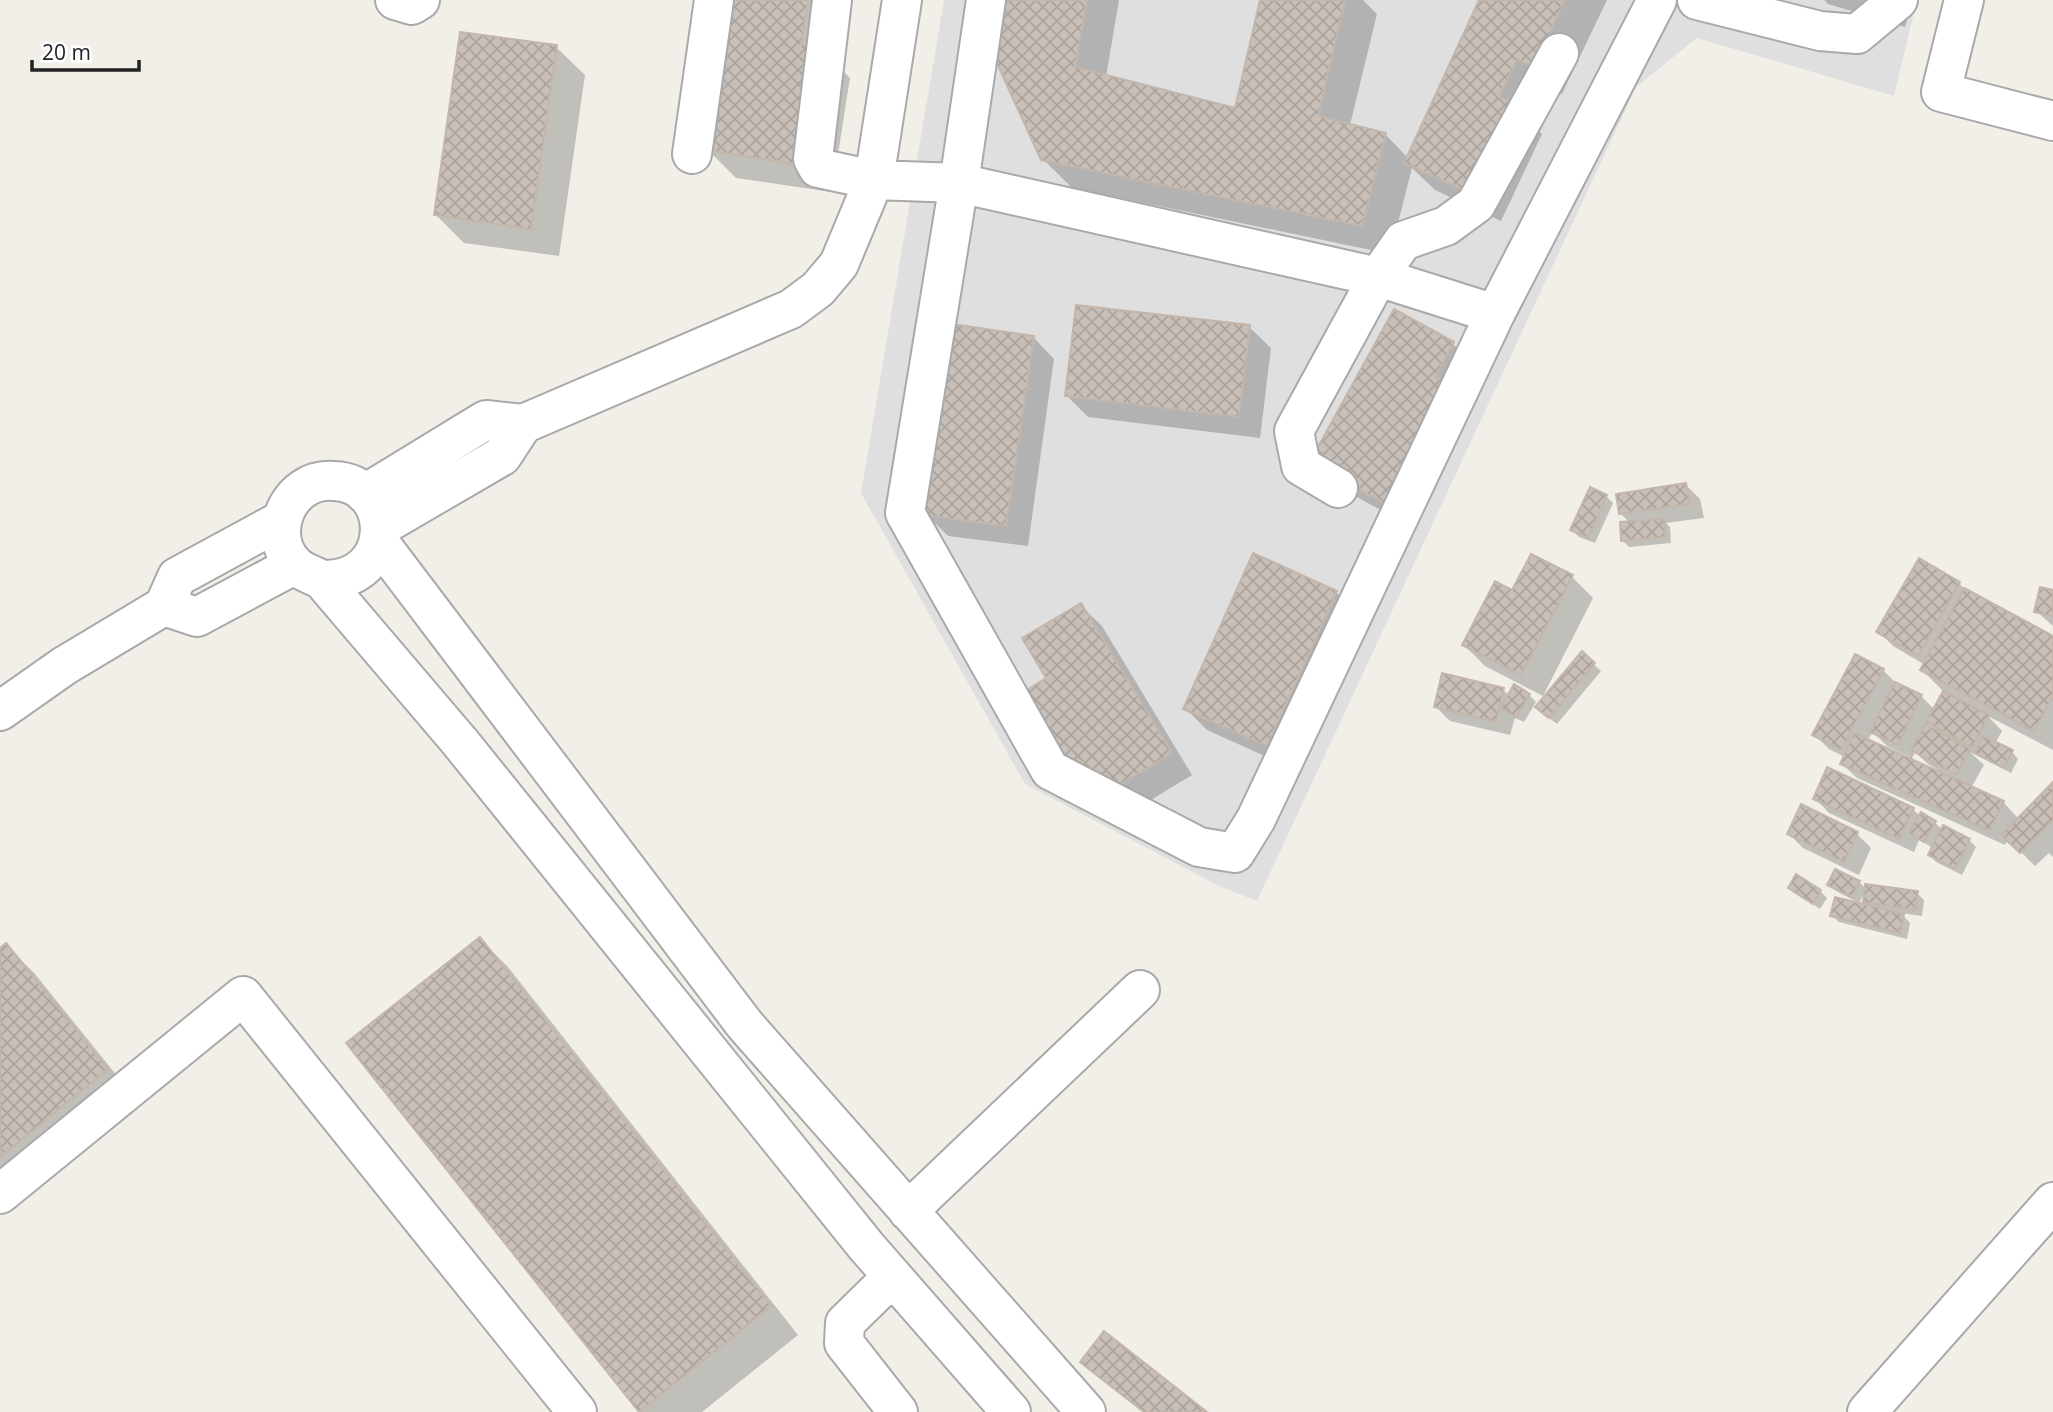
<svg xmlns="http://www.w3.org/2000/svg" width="2053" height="1412" viewBox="0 0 2053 1412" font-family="'Open Sans',sans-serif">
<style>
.residential{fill:#e0dfdf}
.shadow{fill:#0003;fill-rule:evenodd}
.building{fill:url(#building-cross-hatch);stroke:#c4b6ab;stroke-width:2}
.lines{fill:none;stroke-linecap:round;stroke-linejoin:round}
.minor-casing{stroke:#a9a9a9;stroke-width:42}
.minor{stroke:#fff;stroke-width:38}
</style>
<defs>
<pattern id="building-cross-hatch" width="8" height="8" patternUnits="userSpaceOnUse" patternTransform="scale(1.75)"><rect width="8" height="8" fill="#c7bfb8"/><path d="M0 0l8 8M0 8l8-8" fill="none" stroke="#aba49e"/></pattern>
</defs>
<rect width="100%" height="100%" fill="#f2efe9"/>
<path class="residential" d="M944 0H1917L1894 96 1697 38 1636 87 1257 901 1219 886 1025 784 861 493Z"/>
<path class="shadow" d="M731 0H832L831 59 850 78 832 192 736 178 707 149Z
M1006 0H1119L1106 77 1236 110 1261 0H1363L1377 14 1350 125 1385 134 1408 158 1481 0H1607L1562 94 1546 86 1529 121 1542 134 1501 221 1435 190 1412 168 1390 254 1072 188 1043 159Z
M1824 0H1911L1913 1 1905 27 1828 4Z
M556 47 585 75 559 256 464 243 436 215Z
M1249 327 1271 348 1260 438 1088 417 1067 396Z
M1033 337 1054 359 1028 546 948 536 926 514Z
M1453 344 1475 365 1408 525 1333 484Z
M1686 485 1700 499 1704 518 1666 523 1670 527 1671 543 1629 547 1622 540 1630 523 1621 514Z
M1606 496 1613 503 1595 543 1579 537 1572 530Z
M1572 577 1593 598 1543 696 1485 666 1464 645 1513 592Z
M1959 583 1967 592 2053 638V750L1988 716 2002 731 1995 744 2012 752 2018 759 2011 773 1970 752 1984 765 1971 788 2003 802 2017 817 2014 823 2053 785V857L2049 853 2035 866 2008 839 2005 845 1857 778 1842 764 1845 757 1829 749 1814 734 1883 670 1897 684 1921 696 1935 710 1944 692 1922 670 1925 665 1893 646 1879 632ZM1929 723 1939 733 1927 727ZM1873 732 1887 746 1910 757 1909 760 1867 741ZM1915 752 1928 764 1941 772 1940 774 1911 761Z
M2053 591V626L2036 611Z
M1336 592 1358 614 1289 767 1207 730 1185 708Z
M1080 605 1102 626 1192 775 1126 815 1092 790 1025 694 1048 679Z
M1582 654 1601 671 1557 724 1544 714Z
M1503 690 1510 696 1529 695 1536 702 1524 722 1515 718 1510 735 1450 721 1435 706Z
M1815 798 1913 809 1920 816 1921 814 1935 823 1943 830 1969 840 1976 847 1962 875 1936 862 1930 855 1933 848 1919 840 1914 852 1829 813Z
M1789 834H1857L1871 848 1859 875 1803 848Z
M1836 871 1859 882 1866 889 1917 893 1924 900 1922 916 1901 913 1910 923 1907 939 1839 922 1832 915 1870 908 1864 902 1865 891 1859 903 1836 891 1829 884Z
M1790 888 1820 891 1827 898 1820 909Z
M480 939 508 967 798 1335 702 1412H640L348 1043Z
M6 945 35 974 135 1098 0 1208V951Z
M1082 1361 1204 1412H1143L1097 1376Z"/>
<path class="building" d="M729 0H808L801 45 822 48 804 165 705 150Z
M1004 0H1087L1075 67 1235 108 1260 0H1345L1318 116 1386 133 1362 226 1041 160 995 59Z
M1479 0H1565L1533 67 1517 59 1499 97 1515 104 1472 194 1404 163Z
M460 32 557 45 531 229 434 215Z
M1076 305 1250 325 1239 417 1065 396Z
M1394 309 1454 342 1435 377 1451 386 1386 504 1309 463Z
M952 324 1034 336 1006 526 924 515Z
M1686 483 1690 504 1619 514 1616 494Z
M1590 487 1607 495 1588 538 1570 530Z
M1664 519 1665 537 1621 541 1620 522Z
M1253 553 1337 591 1267 746 1183 709Z
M1531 554 1573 575 1521 675 1462 645 1495 581 1512 590Z
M1919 558 1960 582 1918 656 1876 632Z
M2040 587 2053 590V616L2034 612Z
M1964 588 2053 636V696L2034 731 1920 670Z
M1081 603 1172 753 1103 795 1082 761 1069 769 1022 693 1046 678 1022 638Z
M1582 651 1595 663 1549 718 1535 707Z
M1855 654 1884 669 1841 750 1812 735Z
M1442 673 1504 688 1496 722 1434 707Z
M1895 682 1922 695 1898 745 1870 732Z
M1514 684 1530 694 1516 717 1501 708Z
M1943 691 1989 715 1972 747 1926 722Z
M1925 724 1970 749 1956 775 1911 750Z
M1854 733 2004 801 1990 831 1840 764Z
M1983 736 2013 750 2004 768 1975 753Z
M1827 767 1914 808 1899 839 1813 799Z
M2053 782V820L2020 853 2001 835Z
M1801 804 1858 832 1844 862 1787 834Z
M1921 812 1936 821 1924 842 1909 833Z
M1943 825 1970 839 1955 869 1928 855Z
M1835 869 1860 881 1852 897 1827 885Z
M1796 874 1821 890 1813 904 1788 888Z
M1865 884 1918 891 1915 910 1863 902Z
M1835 897 1904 914 1900 933 1830 916Z
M480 937 771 1306 639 1412 346 1043Z
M6 943 108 1069 0 1157V948Z
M1104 1331 1207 1412H1144L1080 1362Z"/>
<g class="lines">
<g class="minor-casing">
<path id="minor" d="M395 0 412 5 420 0
M832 0 813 159 818 168 874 180 959 183 1378 277 1495 314
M986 0 959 183 905 513 1050 770 1199 847 1235 853 1256 819 1495 314 1657 0
M1697 0 1820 31 1857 34 1898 0
M1964 0 1941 92 2053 121
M692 154 714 0
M523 424 791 309 818 289 839 264 874 180 902 0
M1338 488 1301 466 1294 431 1378 277 1403 241 1446 226 1476 204 1559 53
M365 494 486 420 523 424 502 456 380 527
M282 520 177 577 164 606 197 617 294 565
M379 542 745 1025 1086 1412
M322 580C398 582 396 483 334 481 323 480 313 482 303 489 280 505 272 542 294 564 300 571 313 575 322 580L460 742 866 1246 1011 1412
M0 711 64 666 164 606
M0 1194 243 996 577 1412
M908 1211 1140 990
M892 1277 845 1323 844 1343 898 1412
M1867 1412 2053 1202"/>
</g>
<use href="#minor" class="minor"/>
</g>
<path d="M32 60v10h107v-10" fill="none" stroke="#222222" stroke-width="3.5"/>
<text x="42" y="60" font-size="21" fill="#222222" stroke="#ffffff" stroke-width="5" paint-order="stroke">20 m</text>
</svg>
